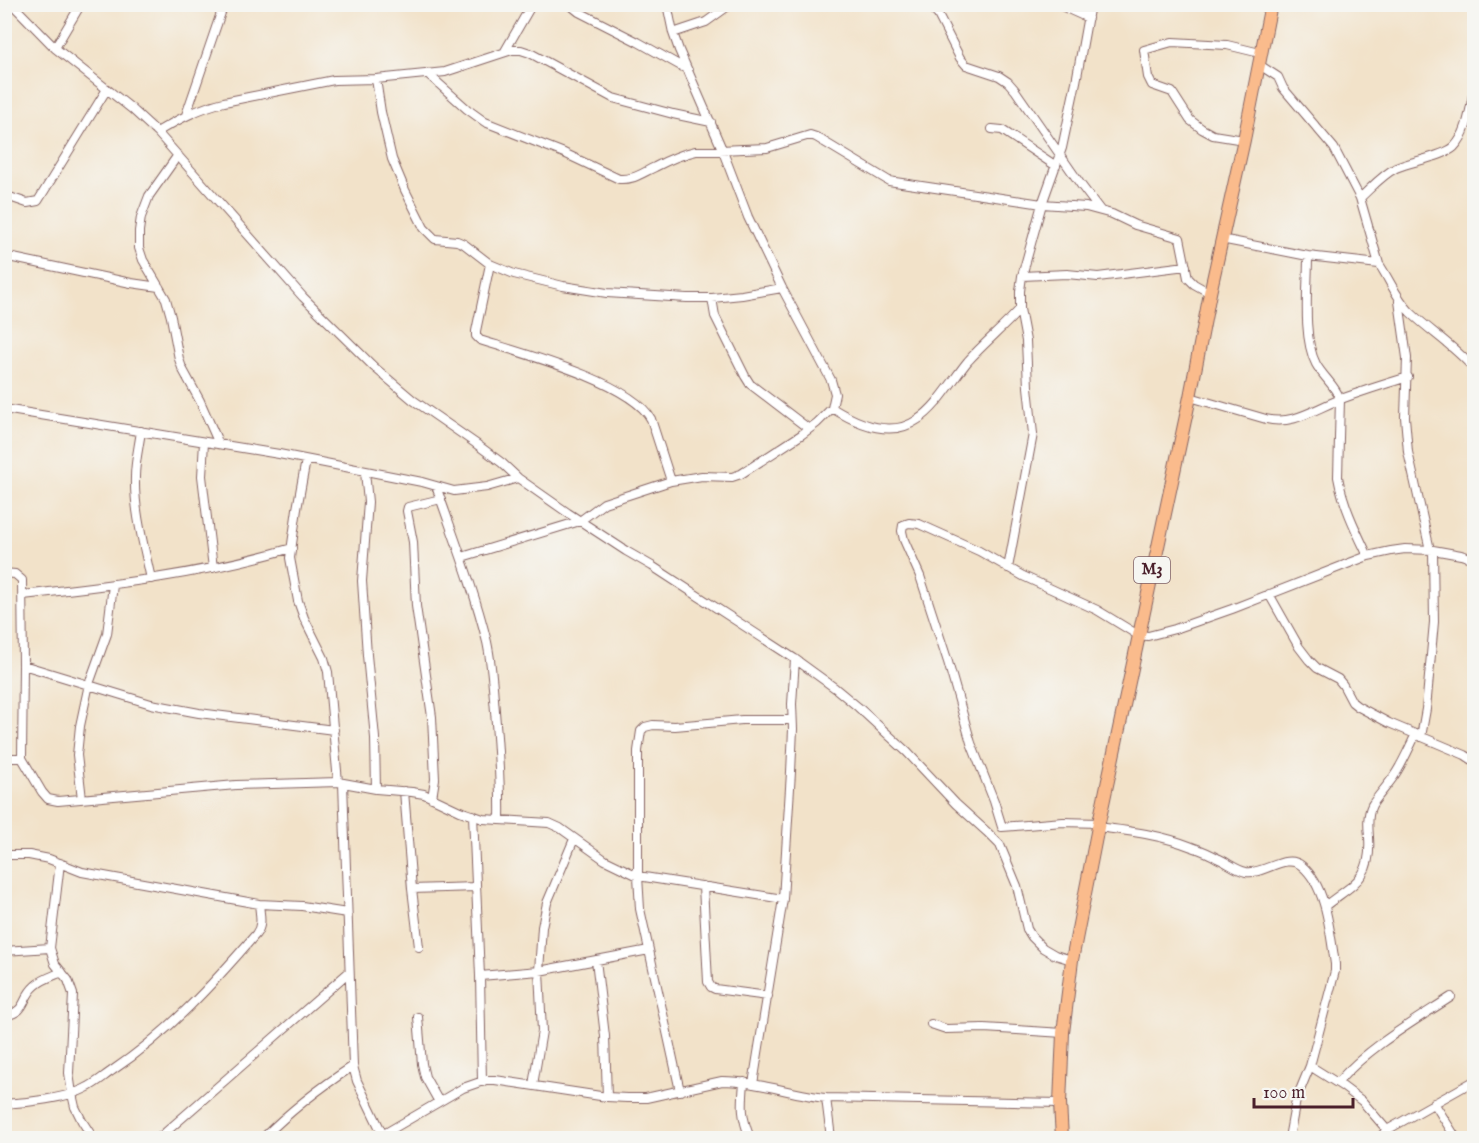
<svg xmlns="http://www.w3.org/2000/svg" width="1479" height="1143" viewBox="0 0 1479 1143" font-family="'IM FELL English',serif">
<style>
.lines{fill:none;stroke-linecap:round;stroke-linejoin:round}
.street-casing{stroke:#856362;stroke-width:10}
.primary-casing{stroke:#856362;stroke-width:14}
.street{stroke:#fff;stroke-width:8}
.primary{stroke:#fabb8c;stroke-width:12}
.labels{text-anchor:middle;dominant-baseline:central;stroke-width:6;stroke-linejoin:round;paint-order:stroke}
.shield{fill:#f6f6f2;stroke:#7e6067;stroke-width:1.5}
.shield-label{font-size:16px;font-weight:bold;fill:#4a1f2b}
</style>
<rect width="100%" height="100%" fill="#f6f6f2"/>
<filter id="ink" filterUnits="userSpaceOnUse"><feTurbulence type="fractalNoise" baseFrequency=".0167" numOctaves="2"/><feDisplacementMap in="SourceGraphic" scale="12" xChannelSelector="R" yChannelSelector="G"/><feConvolveMatrix kernelMatrix="1 2 1 2 8 2 1 2 1" color-interpolation-filters="sRGB"/></filter>
<filter id="wash" filterUnits="userSpaceOnUse"><feTurbulence type="fractalNoise" baseFrequency=".008" numOctaves="4" result="noise"/><feDisplacementMap in="SourceGraphic" scale="24" xChannelSelector="R" yChannelSelector="G"/><feGaussianBlur stdDeviation="1.35" result="paint"/><feColorMatrix in="noise" values="0 0 0 0 0 0 0 0 0 0 0 0 0 0 0 0 0 1.4 0 .05"/><feComposite in="paint" operator="in"/></filter>
<g filter="url(#wash)">
<rect width="100%" height="100%" fill="#f2e2c9"/>
</g>
<g filter="url(#ink)">
<g class="lines">
<g class="street-casing">
<path id="street" d="M12 4 55 48 132 109 157 132 303 297 374 367 413 400 475 443 502 463 518 478 568 513 626 551 652 566 795 659 835 688 858 707 907 752 956 804 987 832 1000 845 1017 886 1027 929 1032 937 1043 948 1055 955 1072 960
M569 4 579 12 638 42 688 70
M919 4 933 10 938 15 960 58 966 65 999 76 1008 82 1015 90 1081 185 1100 210
M1057 4 1088 18
M673 33 706 22 731 4
M55 48 81 4
M505 51 532 4
M1258 64 1278 77 1283 88 1334 148 1360 198 1379 264
M428 74 467 109 485 122 564 153 619 179C634 180 642 173 655 167 668 160 682 154 696 151L767 148 810 135 816 137 889 181 895 182 1042 204 1086 207 1112 214 1135 225 1180 238 1188 278 1194 284 1210 293
M376 79 381 112 392 159 405 190 424 228 435 239 457 241 464 244 490 264 514 274 563 286 607 293 687 298H712L742 295 782 288
M186 115 224 4
M992 129 1002 130 1056 166
M157 132C179 119 199 108 224 102L334 80 376 79 445 72 512 50H521L530 53 613 98 673 114 711 122
M1244 140 1213 135 1202 129 1190 120 1172 92 1152 85 1148 77 1144 50 1172 42 1227 45 1260 53
M178 155 149 196 141 217 139 231V248L143 260 166 299 171 317 179 359 182 368 200 401 219 444
M4 195 27 203 38 201 107 89
M1360 198C1371 188 1382 175 1396 168 1411 161 1443 157 1454 147 1468 133 1470 108 1474 90
M1221 239 1308 256 1379 264C1390 280 1396 298 1410 312 1431 332 1456 347 1474 369
M4 256 131 283 159 287
M1308 256C1308 287 1302 337 1316 364 1323 377 1335 385 1340 399L1338 477C1343 505 1356 531 1368 556
M490 264 476 331V336L480 340C521 353 631 382 651 419L671 481
M1022 276 1067 274 1098 277 1186 266
M712 298 715 316 745 376 750 384 809 429
M1399 301 1407 358 1405 417 1408 452 1430 550
M1190 397 1266 419C1293 426 1316 408 1341 399 1363 391 1385 384 1408 377
M832 408C856 423 890 439 917 420 937 408 953 379 968 361 984 343 1003 328 1020 309V291L1022 276 1042 204 1062 148 1076 82 1090 4
M4 409 279 454 422 482 454 491 487 487 518 478
M141 431C139 446 135 462 135 477 134 511 144 546 151 579
M204 442 202 476 213 568
M306 460 297 509 290 558 298 601 304 618 324 658 328 672 338 782
M365 472 368 502 362 581 367 655 375 738 376 789
M436 486C454 538 474 589 487 642 492 665 493 688 495 711 498 747 501 783 500 820
M462 557 580 521 604 503 671 481 702 476 732 477 741 474 801 435 817 423 832 408 835 394 831 380 782 288 748 217 722 149 679 50 673 33 667 4
M1008 568 1033 434 1028 387 1026 341 1020 309
M4 573 15 574 22 580 23 665 22 758 42 792 48 799 58 801 236 785 338 782 376 789 412 792 424 794 460 811 483 819 549 823 560 828 605 860 638 876 783 899
M1269 594 1299 647 1309 660 1317 668 1338 679 1343 685 1352 702 1357 706 1389 723 1465 755 1474 761
M23 595C114 585 204 574 292 548
M23 665 151 704 199 713 334 730
M1421 737 1426 709 1434 622 1433 550
M4 758H22
M343 783 353 1066 357 1081 383 1135
M404 791 412 889 419 947
M432 798 435 779 432 717 416 606 413 542 407 511 408 507 441 499
M82 799 77 755 80 726 89 684 107 634 113 585
M473 815 480 976 482 1082
M1099 823 1063 822 1002 827 994 801 971 743 948 662 920 576 904 540 902 531 903 525 909 523 919 524 979 551 1023 576 1097 610 1138 635 1148 636 1175 629 1232 609 1347 564 1368 556 1391 551 1405 549 1433 550 1461 555 1474 559
M1098 827C1130 831 1162 835 1192 847 1201 850 1209 853 1217 858 1227 862 1236 870 1246 872 1264 875 1286 852 1302 866 1327 887 1330 933 1335 964V971L1310 1066 1342 1086 1362 1101 1387 1130
M4 855H29L49 859 82 872 259 904 302 906 347 913
M60 863 50 948 55 964 68 980 73 994 69 1073 72 1094 75 1107 82 1121 93 1138
M703 886 708 982 711 987 715 989 768 996
M412 889 476 887
M1325 906C1354 883 1372 879 1369 837 1368 827 1367 815 1372 805 1377 797 1388 785 1394 776 1403 763 1409 748 1416 734
M4 951 50 948
M596 960 605 1036 607 1097
M480 976 539 971 649 950
M4 1016C28 1012 21 998 35 986 42 979 53 976 62 972
M418 1017 422 1064 425 1077 439 1102
M931 1024 946 1029 984 1028 1063 1033
M744 1082C742 1106 741 1116 750 1138
M1337 1083C1369 1047 1411 1023 1451 997
M753 1084 783 899 791 772 793 729 792 704 795 659
M533 1085 542 1031 539 971 542 927 547 903 574 839
M680 1091 640 909 638 876V751L641 731 645 727 653 725 675 726 742 720H792
M826 1098 831 1138
M1434 1103 1456 1138
M4 1104C25 1103 68 1098 86 1088 95 1084 104 1076 113 1070 168 1033 213 984 256 934 263 925 260 915 259 904
M159 1138 349 972
M263 1138C290 1111 321 1087 353 1066
M377 1138 463 1088 486 1080H495L607 1097 627 1098H646L722 1081C757 1081 791 1094 826 1098L1060 1103
M1289 1138 1296 1100 1310 1066
M1379 1138 1387 1130 1474 1081"/>
</g>
<g class="primary-casing">
<path id="primary" d="M1062 1138 1060 1103 1063 1033 1072 960 1098 827 1190 397 1210 293 1244 140 1271 4"/>
</g>
<use href="#street" class="street"/>
<use href="#primary" class="primary"/>
</g>
</g>
<g class="labels">
<rect class="shield" x="1134" y="557" width="36" height="26" rx="4.5"/>
<g class="shield-label">
<text x="1152" y="570">M3</text>
</g>
</g>
<rect width="1479" height="1143" fill="none" stroke="#f6f6f2" stroke-width="24"/>
<path d="M1254 1098v9h99v-9" fill="none" stroke="#4a1f2b" stroke-width="3"/>
<text x="1263" y="1098" font-size="18" fill="#4a1f2b" stroke="#f6f6f2" stroke-width="4.5" paint-order="stroke">100 m</text>
</svg>
